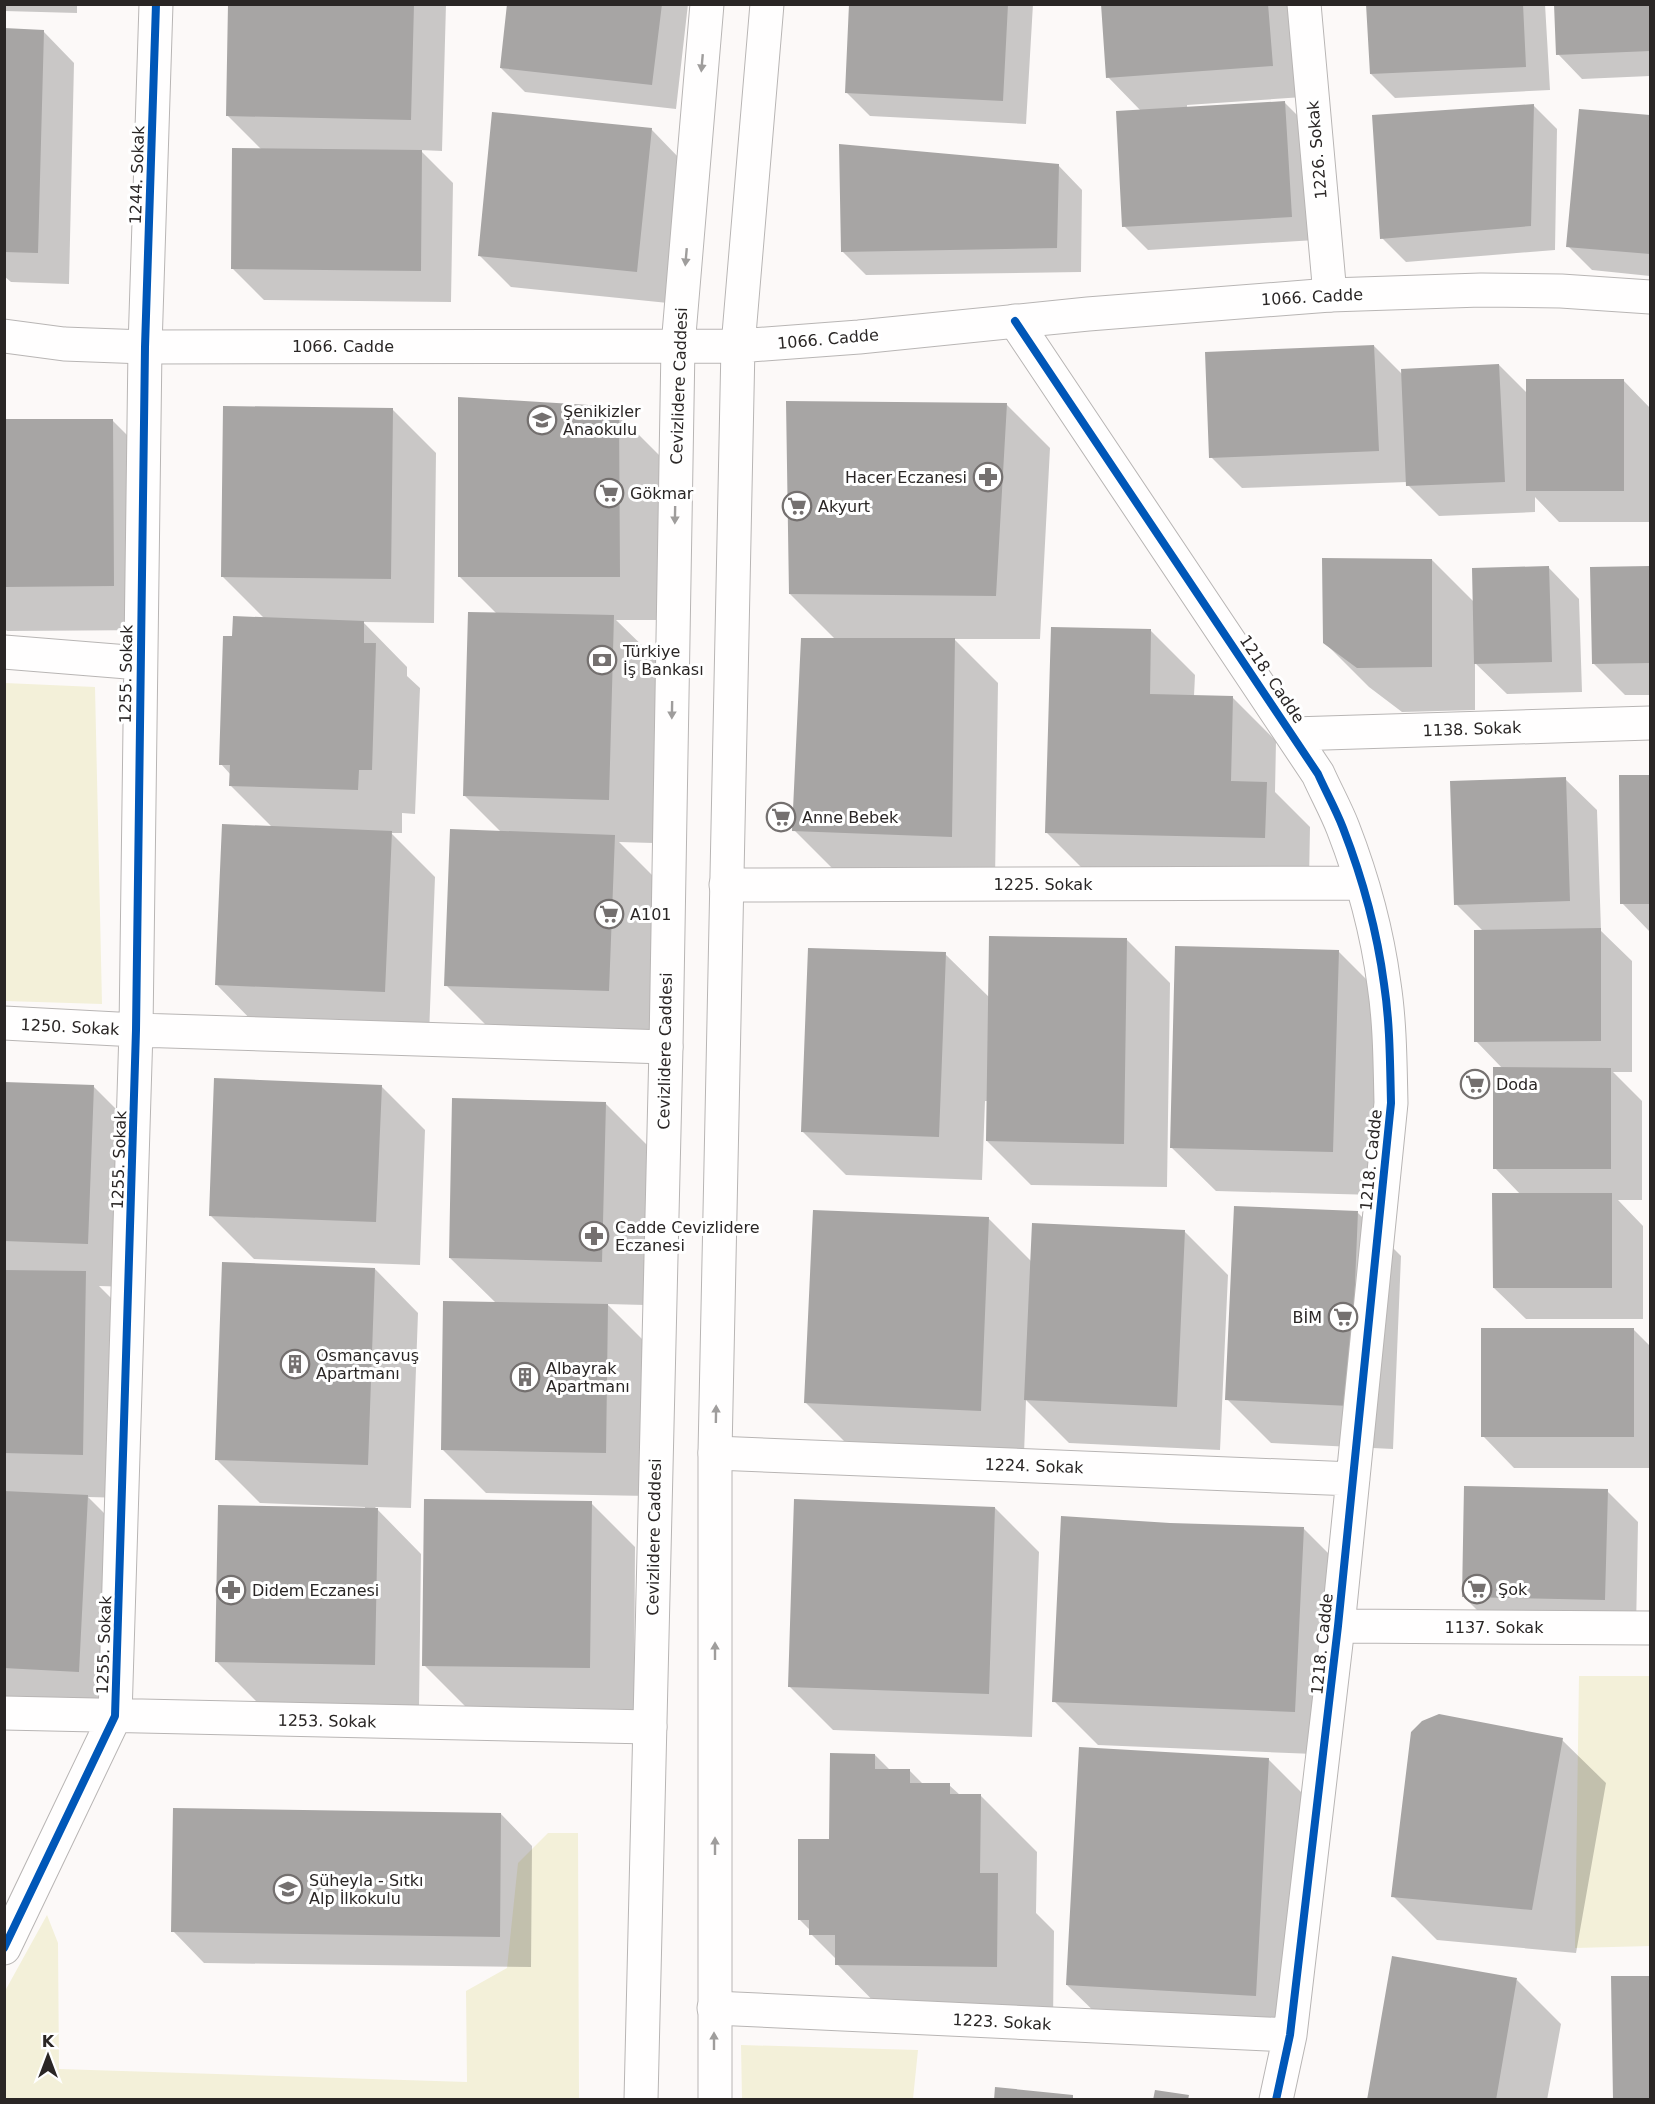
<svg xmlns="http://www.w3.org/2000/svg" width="1655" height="2104" viewBox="0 0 1655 2104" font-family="'DejaVu Sans',sans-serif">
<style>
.green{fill:#f3f0d9}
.shadow{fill:#0003}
.building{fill:#a7a5a4}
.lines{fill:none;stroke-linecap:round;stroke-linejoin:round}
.street-casing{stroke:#b8b5b4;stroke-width:35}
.secondary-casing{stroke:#b8b5b4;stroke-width:35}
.street{stroke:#fffefe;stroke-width:33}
.secondary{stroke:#fffefe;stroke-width:33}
.cycleway-casing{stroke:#fff;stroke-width:11}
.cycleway{stroke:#0057b8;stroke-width:8}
.oneway{fill:#9f9d9c}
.labels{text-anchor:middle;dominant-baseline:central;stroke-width:6;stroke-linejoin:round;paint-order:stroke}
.street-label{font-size:16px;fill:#2a2625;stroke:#fff}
.poi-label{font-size:16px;fill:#2a2625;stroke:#fff;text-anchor:start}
</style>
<rect width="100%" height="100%" fill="#fcf9f8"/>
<path class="green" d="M5 683 95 687 102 1004 5 1001Z
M1579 1676H1650V1946L1575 1948Z
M548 1833H578L579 2099H5V1991L47 1915 58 1943 59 2069 467 2082 466 1991 507 1968 518 1863Z
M741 2045 918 2050 913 2099H742Z"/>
<path class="shadow" d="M4 4H77V13L4 11Z
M230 4H446L442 151 420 150 453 183 451 302 264 300 232 268 261 149 227 115Z
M509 4H688L676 109 525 92 501 68Z
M851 4H1033L1026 124 870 116 846 92Z
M1102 4H1297L1303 97 1187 105V108L1285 103 1309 127 1316 240 1148 250 1124 226 1141 111 1108 77Z
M1368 4H1545L1550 90 1395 98 1371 74Z
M1556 4H1650V76L1582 79 1558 54Z
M43 31 74 63 69 284 11 282 4 276V41Z
M1533 105 1557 129 1555 250 1406 262 1382 238Z
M1580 110 1650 116V276L1592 270 1568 246Z
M651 129 682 161 668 303 511 287 480 256Z
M1058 165 1082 190 1081 272 866 275 842 251Z
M1374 346 1403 375 1499 365 1528 394 1623 380 1650 408V522H1559L1535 497V512L1439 516 1408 485 1407 482 1242 488 1211 457Z
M1006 404 1050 448 1040 639H954L998 683 995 880 838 874 794 830 835 639 790 594Z
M392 409 436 453 434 623 363 622 407 667V676L420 688 415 814 402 813V833H391L435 877 429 1035 260 1029 217 985 273 828 231 786V775L221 764 234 638 265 619 223 577Z
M618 414 662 458 663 620H616L657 660 653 843 619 842 658 881 653 1035 490 1029 446 985 502 833 464 795 497 614 459 576Z
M112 420 156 464 157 630 7 631 4 628V421Z
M1432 560 1474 602 1548 567 1579 599 1582 692 1507 694 1475 663V710L1402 712 1369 687 1324 642Z
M1650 567V695H1625L1594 664 1592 569Z
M1151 631 1195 675 1194 696 1232 697 1276 741 1275 792 1310 827 1309 881 1091 877 1047 833Z
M1650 776V932L1622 903 1621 777Z
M1565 779 1597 810 1601 931 1632 961V1072H1613L1642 1101V1200H1618L1643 1226V1319H1526L1494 1288 1521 1195 1495 1168 1503 1069 1476 1041 1483 931 1456 904Z
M1127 940 1170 983 1167 1187 1031 1185 987 1141 988 1101H985L982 1180 846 1175 802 1131 945 954 990 998Z
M1338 951 1382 995 1377 1195 1216 1191 1172 1148Z
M4 1083 93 1086 137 1130 132 1287 99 1286 130 1317 126 1498 88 1497 132 1541 123 1715 4 1709Z
M381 1086 425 1130 420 1265 254 1259 210 1215Z
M605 1103 649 1147 645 1305 607 1304 652 1349 649 1496 486 1493 442 1449 496 1303 450 1258Z
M1358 1213 1401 1256 1393 1449 1271 1443 1227 1399Z
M988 1218 1032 1262 1184 1231 1228 1275 1220 1450 1069 1443 1026 1400 1024 1454 850 1447 806 1403Z
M375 1269 418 1313 411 1508 375 1507 421 1554 419 1708 260 1705 217 1662 365 1509V1507L260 1503 216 1459Z
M1633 1329 1650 1346V1468H1514L1483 1436Z
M1607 1491 1638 1522 1636 1631 1495 1628 1464 1597Z
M591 1503 635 1547 634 1711 468 1709 424 1665Z
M995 1508 1039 1552 1032 1737 833 1730 789 1686Z
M1170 1525 1303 1528 1347 1572 1339 1755 1098 1745 1054 1701Z
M1562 1740 1606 1783 1576 1953 1437 1940 1393 1896Z
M875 1755 890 1770H909L923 1784 949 1785 960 1795H980L1037 1852 1036 1913 1054 1931 1053 2023 893 2021 837 1964V1960L811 1934V1931L799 1919 830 1841Z
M1268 1759 1312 1803 1299 2039 1111 2028 1067 1985Z
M501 1814 532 1846 531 1967 204 1963 173 1931Z
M1650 1977V2100H1615L1613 1978Z
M1517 1980 1561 2024 1547 2100H1368Z"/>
<path class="building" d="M228 4H414L411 120 226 116Z
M507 4H662L652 85 500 68Z
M849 4H1008L1003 101 845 93Z
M1101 4H1268L1273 66 1106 78Z
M1366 4H1523L1526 67 1370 74Z
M1554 4H1650V51L1556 55Z
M4 28 44 30 38 253 4 252Z
M1285 101 1292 217 1122 227 1116 111Z
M1534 104 1531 226 1380 239 1372 115Z
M1579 109 1650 115V254L1566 247Z
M492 112 652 128 637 272 478 256Z
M839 144 1059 164 1057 248 841 252Z
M232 148 422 150 421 271 231 269Z
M1374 345 1379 451 1209 458 1205 352Z
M1499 364 1505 482 1406 486 1401 369Z
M1526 379H1624V491H1526Z
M458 397 605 406 619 412 620 577H458Z
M786 401 1007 403 996 596 789 594Z
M223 406 393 408 391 579 221 577Z
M4 419H113L114 586 4 587Z
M1322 558 1432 559V667L1357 668 1323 643Z
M1549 566 1552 662 1474 664 1472 568Z
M1650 566V663L1592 664 1590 567Z
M468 612 614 615 609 800 463 796Z
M233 616 364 621V643H376L372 770H359L358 790 229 786 230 765H219L223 636H232Z
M1051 627 1151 629 1150 694 1233 696 1231 781 1267 782 1265 838 1045 833Z
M801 638H955L952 837 792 831Z
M1619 775H1650V904H1620Z
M1566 777 1570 901 1454 905 1450 781Z
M222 824 392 831 385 992 215 985Z
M450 829 615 835 609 991 444 986Z
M1601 928V1041L1474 1042V930Z
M989 936 1127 938 1124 1144 986 1141Z
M1175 946 1339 950 1333 1152 1170 1148Z
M808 948 946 952 939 1137 801 1132Z
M1493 1067 1611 1068V1169H1493Z
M214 1078 382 1085 376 1222 209 1216Z
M4 1082 94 1085 88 1244 4 1241Z
M452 1098 606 1102 602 1262 449 1258Z
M1492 1193H1612V1288H1493Z
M1234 1206 1358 1211 1350 1406 1225 1400Z
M813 1210 989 1217 981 1411 804 1403Z
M1032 1223 1185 1230 1177 1407 1024 1400Z
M222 1262 375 1268 368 1465 215 1460Z
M4 1270 86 1271 83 1455 4 1453Z
M443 1301 608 1304 606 1453 441 1450Z
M1481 1328H1634V1437H1481Z
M1464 1486 1608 1489 1605 1600 1462 1597Z
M4 1491 88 1495 79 1672 4 1668Z
M424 1499 592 1501 590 1668 422 1666Z
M794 1499 995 1507 989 1694 788 1687Z
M218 1505 378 1508 375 1665 215 1662Z
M1061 1516 1170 1523 1304 1527 1295 1712 1052 1702Z
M1439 1714 1563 1738 1532 1910 1391 1897 1411 1732 1422 1721Z
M1079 1747 1269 1758 1256 1996 1066 1985Z
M830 1753 875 1754V1769H910V1783H950V1794H981L980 1873H998L997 1967 835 1965V1935H809V1920H798V1839H829Z
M173 1808 501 1813 500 1937 171 1932Z
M1392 1956 1517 1978 1496 2100H1367Z
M1611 1976H1650V2100H1613Z
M995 2087 1073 2095V2100H994Z
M1155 2090 1189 2095 1188 2100H1153Z"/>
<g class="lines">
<g class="street-casing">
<path id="street" d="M1304 4 1330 295
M1015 321 1318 774C1326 792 1336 810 1343 828 1362 877 1377 931 1384 984 1390 1023 1390 1063 1391 1103L1338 1626 1290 2035 1276 2100
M4 652 140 663
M1293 734 1650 723
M726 885 1361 883
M4 1023 136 1030 666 1047
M715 1453 1353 1479
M1338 1626 1650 1628
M4 1713 650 1727
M4 1948 115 1716 136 1030 145 347 156 4
M714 2008 1290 2035"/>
</g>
<g class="secondary-casing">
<path id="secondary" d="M4 336 64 344 145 347 738 346 859 337 1088 314 1330 295 1481 290 1561 291 1650 297
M641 2100 666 1047 678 346 707 4
M715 2100V1453L738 346 767 4"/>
</g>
<use href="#street" class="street"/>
<use href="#secondary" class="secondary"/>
<g class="cycleway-casing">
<path id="cycleway" d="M1015 321 1318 774C1326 792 1336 810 1343 828 1362 877 1377 931 1384 984 1390 1023 1390 1063 1391 1103L1338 1626 1290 2035 1276 2100
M4 1948 115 1716 136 1030 145 347 156 4"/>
</g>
<use href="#cycleway" class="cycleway"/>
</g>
<defs><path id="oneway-solid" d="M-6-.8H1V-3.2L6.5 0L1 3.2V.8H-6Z" transform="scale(1.5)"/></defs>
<g class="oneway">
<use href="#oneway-solid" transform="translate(702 63) rotate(95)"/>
<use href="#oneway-solid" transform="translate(686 257) rotate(95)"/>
<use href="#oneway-solid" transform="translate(675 515) rotate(91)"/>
<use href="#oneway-solid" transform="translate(672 710) rotate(91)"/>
<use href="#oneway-solid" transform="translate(716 1414) rotate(-89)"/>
<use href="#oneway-solid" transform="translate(715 1651) rotate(-90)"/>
<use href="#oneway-solid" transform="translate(715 1846) rotate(-90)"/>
<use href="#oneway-solid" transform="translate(714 2041) rotate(-90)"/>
</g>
<defs>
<g id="school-ring" transform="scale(1.5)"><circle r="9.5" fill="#fff" stroke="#74706f" stroke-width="1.5"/><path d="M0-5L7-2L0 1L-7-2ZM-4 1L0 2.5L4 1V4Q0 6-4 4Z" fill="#74706f"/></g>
<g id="pharmacy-ring" transform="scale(1.5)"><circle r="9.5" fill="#fff" stroke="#74706f" stroke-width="1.5"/><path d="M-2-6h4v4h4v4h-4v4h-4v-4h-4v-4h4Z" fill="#74706f"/></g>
<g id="supermarket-ring" transform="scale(1.5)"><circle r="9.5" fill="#fff" stroke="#74706f" stroke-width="1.5"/><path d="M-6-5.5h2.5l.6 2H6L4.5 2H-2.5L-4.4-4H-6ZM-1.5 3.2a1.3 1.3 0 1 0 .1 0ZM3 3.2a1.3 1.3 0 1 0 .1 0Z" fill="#74706f"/></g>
<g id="bank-ring" transform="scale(1.5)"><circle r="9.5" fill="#fff" stroke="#74706f" stroke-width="1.5"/><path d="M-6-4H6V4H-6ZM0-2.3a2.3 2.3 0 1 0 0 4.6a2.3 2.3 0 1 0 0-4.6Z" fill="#74706f"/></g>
<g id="building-ring" transform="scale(1.5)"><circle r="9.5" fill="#fff" stroke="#74706f" stroke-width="1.5"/><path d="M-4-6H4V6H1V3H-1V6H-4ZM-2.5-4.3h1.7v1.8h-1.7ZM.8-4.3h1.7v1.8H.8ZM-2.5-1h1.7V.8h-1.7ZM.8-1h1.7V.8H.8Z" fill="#74706f"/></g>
</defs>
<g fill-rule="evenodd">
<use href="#school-ring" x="542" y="420"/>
<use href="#pharmacy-ring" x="988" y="477"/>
<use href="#supermarket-ring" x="609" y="493"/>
<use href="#supermarket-ring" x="797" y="506"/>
<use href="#bank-ring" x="602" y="660"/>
<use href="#supermarket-ring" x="781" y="817"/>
<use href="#supermarket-ring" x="609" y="914"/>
<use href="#supermarket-ring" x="1475" y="1084"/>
<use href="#pharmacy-ring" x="594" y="1236"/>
<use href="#supermarket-ring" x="1343" y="1317"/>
<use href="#building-ring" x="295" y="1364"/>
<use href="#building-ring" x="525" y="1377"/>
<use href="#supermarket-ring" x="1477" y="1589"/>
<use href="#pharmacy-ring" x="231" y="1590"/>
<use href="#school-ring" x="288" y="1889"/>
</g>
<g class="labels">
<g class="street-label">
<text transform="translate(1317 150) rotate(-95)">1226. Sokak</text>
<text transform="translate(137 175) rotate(-88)">1244. Sokak</text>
<text transform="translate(1312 297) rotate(-3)">1066. Cadde</text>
<text transform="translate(828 339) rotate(-5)">1066. Cadde</text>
<text x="343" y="346">1066. Cadde</text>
<text transform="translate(679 386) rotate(-88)">Cevizlidere Caddesi</text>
<text transform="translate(126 674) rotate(-89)">1255. Sokak</text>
<text transform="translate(1272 679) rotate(56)">1218. Cadde</text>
<text transform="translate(1472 729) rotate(-2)">1138. Sokak</text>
<text x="1043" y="884">1225. Sokak</text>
<text transform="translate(70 1027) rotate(3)">1250. Sokak</text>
<text transform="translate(665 1051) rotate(-89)">Cevizlidere Caddesi</text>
<text transform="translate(119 1160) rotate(-88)">1255. Sokak</text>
<text transform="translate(1371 1160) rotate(-84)">1218. Cadde</text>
<text transform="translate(1034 1466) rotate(2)">1224. Sokak</text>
<text transform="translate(654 1537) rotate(-89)">Cevizlidere Caddesi</text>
<text x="1494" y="1627">1137. Sokak</text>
<text transform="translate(1322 1644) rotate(-84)">1218. Cadde</text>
<text transform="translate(104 1645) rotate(-88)">1255. Sokak</text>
<text transform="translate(327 1721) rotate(1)">1253. Sokak</text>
<text transform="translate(1002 2022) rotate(3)">1223. Sokak</text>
</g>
<g class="poi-label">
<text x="563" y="411">Şenikizler<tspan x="563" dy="18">Anaokulu</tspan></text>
<text x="967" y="477" text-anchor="end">Hacer Eczanesi</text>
<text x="630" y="493">Gökmar</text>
<text x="818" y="506">Akyurt</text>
<text x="623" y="651">Türkiye<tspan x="623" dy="18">İş Bankası</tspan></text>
<text x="802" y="817">Anne Bebek</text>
<text x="630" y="914">A101</text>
<text x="1496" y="1084">Doda</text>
<text x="615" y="1227">Cadde Cevizlidere<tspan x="615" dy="18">Eczanesi</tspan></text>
<text x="1322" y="1317" text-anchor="end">BİM</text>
<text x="316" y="1355">Osmançavuş<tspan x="316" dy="18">Apartmanı</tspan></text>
<text x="546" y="1368">Albayrak<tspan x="546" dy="18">Apartmanı</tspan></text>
<text x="1498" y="1589">Şok</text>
<text x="252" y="1590">Didem Eczanesi</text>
<text x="309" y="1880">Süheyla - Sıtkı<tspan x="309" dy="18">Alp İlkokulu</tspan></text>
</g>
</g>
<rect width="1655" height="2104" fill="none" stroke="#2a2625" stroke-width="12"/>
<g transform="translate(48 2056)" stroke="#ffffff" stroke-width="4.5" paint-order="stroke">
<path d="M0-4.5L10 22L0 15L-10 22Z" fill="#2a2625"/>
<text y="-9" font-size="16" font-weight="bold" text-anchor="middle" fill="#2a2625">K</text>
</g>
</svg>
